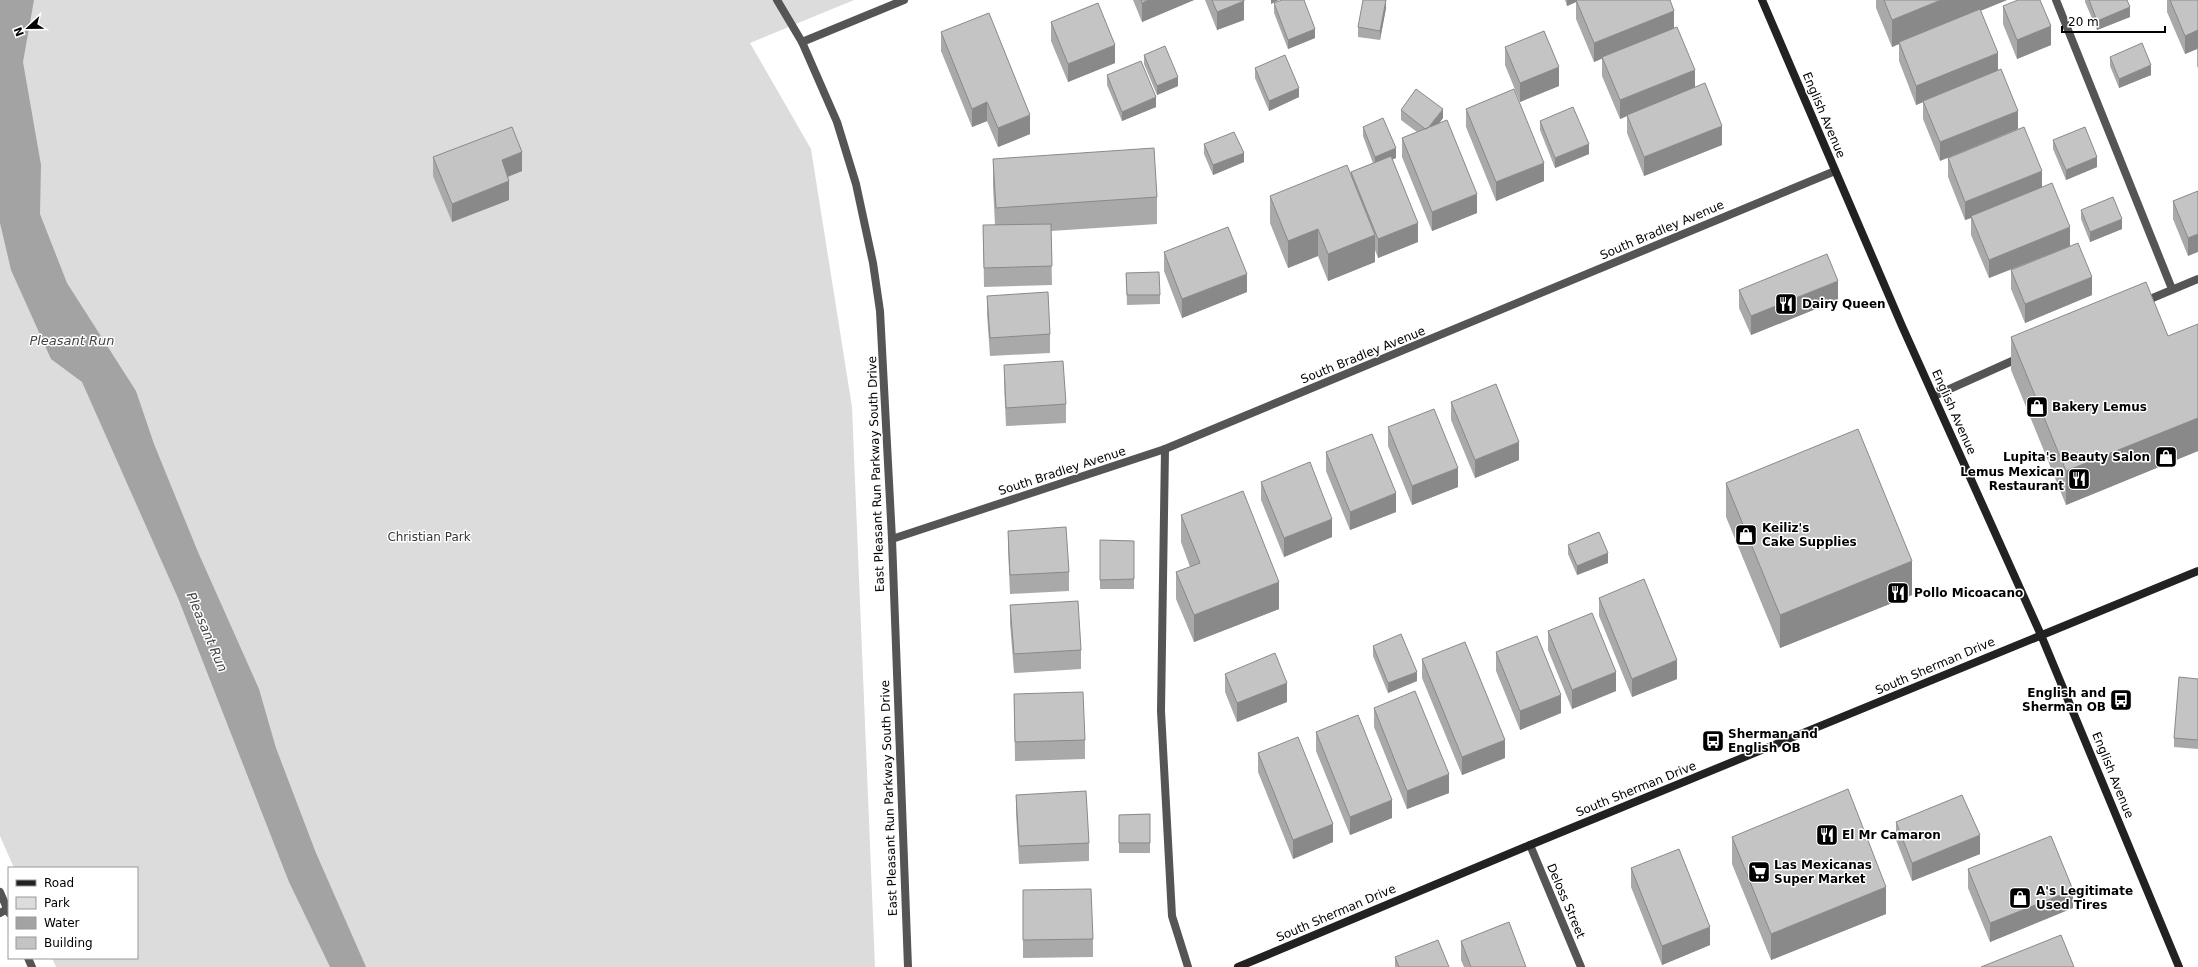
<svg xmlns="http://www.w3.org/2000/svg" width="2198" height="967" viewBox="0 0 2198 967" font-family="'DejaVu Sans',sans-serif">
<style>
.green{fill:#dcdcdc}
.water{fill:#a3a3a3}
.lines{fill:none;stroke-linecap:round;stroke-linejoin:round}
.service{stroke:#555;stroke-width:8}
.minor{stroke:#555;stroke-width:8}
.tertiary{stroke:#555;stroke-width:8}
.secondary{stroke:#222;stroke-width:8}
.wall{fill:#a9a9a9}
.shaded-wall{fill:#898989}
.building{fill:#c4c4c4;stroke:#898989}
.labels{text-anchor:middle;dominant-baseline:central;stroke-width:3;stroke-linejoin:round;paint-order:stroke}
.street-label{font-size:12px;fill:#000;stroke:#fff}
.poi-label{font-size:12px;font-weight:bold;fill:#000;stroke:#fff;text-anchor:start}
.park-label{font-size:12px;fill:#333;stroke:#fff}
.water-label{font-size:13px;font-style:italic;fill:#444;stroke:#fff}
</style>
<rect width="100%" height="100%" fill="#fff"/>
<path class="green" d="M0 0H854L750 43 811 149 852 407 875 967H56L52 958H137V868H14L0 836Z"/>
<path class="water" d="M0 0H34L23 62 41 165 40 214 67 283 136 391 154 444 198 552 259 689 276 748 316 853 366 967H330L289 882 178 598 82 382 51 359 11 270 0 223Z"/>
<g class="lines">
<path class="service" d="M2056 0 2172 289
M2143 302 2198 279
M1934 396 2021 357
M1165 449 1161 711 1172 916 1188 967"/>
<path class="minor" d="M802 42 904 0
M892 539 1165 449 1835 171
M1530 845 1581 967
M0 892 9 913
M0 913 7 909
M28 958 32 967"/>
<path class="tertiary" d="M777 0 802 42 837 122 856 184 873 263 880 311 892 539 908 967"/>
<path class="secondary" d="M1762 0 1902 326 2041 635 2179 967
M1238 967 1530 845 2198 571"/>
</g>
<path class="wall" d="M1133 0H1194L1142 22Z
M1205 0H1244V20L1217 30Z
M1386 0V8L1380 40 1358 37V27Z
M1565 0H1670L1674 28 1695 87 1722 145 1644 176 1627 133V116L1620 119 1602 76V58L1594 62 1576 19V2L1567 6Z
M1876 0H2007L1980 11 1940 161 1923 119V102L1916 105 1899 61V44L1892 47 1876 8Z
M2085 0H2127L2130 17 2097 30 2085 2Z
M2167 0H2198V68L2197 66V49L2185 54 2167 12Z
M1274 3 1315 38 1288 49 1274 13Z
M2003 6 2051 45 2017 59 2003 24Z
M1051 22 1115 63 1068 82 1051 41Z
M941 32 1030 134 998 147 987 121 972 127 941 51Z
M1505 47 1559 86 1520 102 1505 65Z
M1144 55 1178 86 1157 95 1144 64Z
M2110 57 2151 75 2119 88 2110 66Z
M1255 68 1299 97 1269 111 1255 78Z
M1107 75 1156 107 1122 121 1107 85Z
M1466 109 1544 181 1496 201 1466 127Z
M1401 110 1443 118 1439 123 1477 213 1432 231 1402 157V138L1417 132 1401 120Z
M1540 121 1589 154 1555 168 1540 130Z
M1363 127 1396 158 1392 159 1418 242 1378 258 1375 250V262L1328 281 1318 256 1288 268 1270 223V196L1351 176V172L1373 163 1363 136Z
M2053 140 2097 167 2066 180 2053 149Z
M1204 144 1244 162 1213 175 1204 154Z
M433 157 522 171 508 177 509 200 452 222 433 176Z
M1948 158 2042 187 2070 246 1989 278 1971 235V218L1965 220 1948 177Z
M993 159 1157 197V224L1051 231 1052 285 984 287 983 225H995L993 186Z
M2198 191 2188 256 2173 219V201Z
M2081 210 2122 229 2090 242 2081 219Z
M1164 252 1247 292 1182 318 1164 271Z
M2011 270 2092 295 2025 323 2011 289Z
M1126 273 1160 295V304L1127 305Z
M1739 290 1838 300 1751 335 1739 308Z
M987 296 1050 334V353L990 356 987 314Z
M2198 324V451L2066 505 2011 370V337L2168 336Z
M1004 365 1066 404V423L1006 426 1004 383Z
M1451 402 1519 460 1475 478 1451 420Z
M1388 427 1458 487 1412 505 1388 446Z
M1326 452 1396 512 1350 530 1326 471Z
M1261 482 1332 537 1284 557 1261 500Z
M1726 483 1912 595 1780 648 1726 517Z
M1181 515 1279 609 1194 642 1176 599V572L1190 567 1181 542Z
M1008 531 1069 572V591L1010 594 1008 549Z
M1100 540 1134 541V589H1100Z
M1568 545 1608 563 1577 575 1568 554Z
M1599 598 1677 679 1632 697 1599 616Z
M1010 605 1081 650V669L1014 673 1010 623Z
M1548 631 1616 691 1572 709 1548 650Z
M1373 646 1417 681 1388 693 1373 656Z
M1496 652 1561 713 1520 730 1496 671Z
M1422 659 1505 758 1462 775 1422 678Z
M1225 674 1287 702 1237 722 1225 692Z
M2198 679V749L2174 747V738Z
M1014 694 1085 740V759L1015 761Z
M1374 708 1449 793 1407 809 1374 727Z
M1316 732 1392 818 1350 835 1316 751Z
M1258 753 1333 842 1293 859 1258 772Z
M1016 795 1089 843V861L1019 864 1016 813Z
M1150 814V853H1119V815Z
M1896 822 1980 854 1912 881 1896 840Z
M1732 837 1886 914 1771 960 1732 864Z
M1631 868 1710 945 1662 965 1631 887Z
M1968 869 2073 908 1990 942 1968 888Z
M1023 890 1093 939V957L1023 958Z
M1461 941 1526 967H1464L1461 960Z
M1395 957 1449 967H1395Z"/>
<path class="shaded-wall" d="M1149 0H1194L1142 22V3Z
M1271 0H1279L1271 4Z
M1386 0V8L1380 40V31Z
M1567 0H1583H1576V2L1567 6Z
M1941 0H2007L1899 44V42V44L1892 47V20Z
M1244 1V20L1217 30V12Z
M2130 7V17L2097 30V21Z
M1674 11V29L1594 62V43Z
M2051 26V45L2017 59V40Z
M1315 29V38L1288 49V40Z
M2198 30V49L2197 47V49L2185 54V36Z
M1115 45V63L1068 82V64Z
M1998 53V72L1916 105V86Z
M2151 65V75L2119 88V79Z
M1559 67V86L1520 102V83Z
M1695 70V88L1620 119V100Z
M1178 77V86L1157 95V86Z
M1299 88V97L1269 111V101Z
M1156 97V107L1122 121V112Z
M987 102V121L972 127V109Z
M1443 109V118L1427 139V130Z
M2018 111V129L1940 161V142Z
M1030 115V134L998 147V128Z
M1722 126V145L1644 176V157Z
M1589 144V154L1555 168V158Z
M1396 148V158L1375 167V157Z
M522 152V171L502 179V160Z
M1244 153V162L1213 175V165Z
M2097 157V167L2066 180V170Z
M1544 163V181L1496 201V182Z
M2042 171V189L1971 216V218L1965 220V202Z
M509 181V200L452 222V204Z
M1477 194V213L1432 231V212Z
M2122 219V229L2090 242V232Z
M1418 223V242L1378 258V239Z
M2070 227V246L1989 278V260Z
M1318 229V256L1288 268V241Z
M2198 234V252L2188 256V238Z
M1375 235V262L1328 281V254Z
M1247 274V292L1182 318V299Z
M2092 277V295L2025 323V304Z
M1838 281V300L1751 335V316Z
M2198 418V451L2066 505V471Z
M1519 442V460L1475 478V460Z
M1458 468V487L1412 505V486Z
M1396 493V512L1350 530V512Z
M1332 519V537L1284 557V538Z
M1608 553V563L1577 575V566Z
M1912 561V595L1780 648V615Z
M1279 582V609L1194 642V615Z
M1677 660V679L1632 697V679Z
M1417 672V681L1388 693V683Z
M1616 672V691L1572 709V690Z
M1287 683V702L1237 722V703Z
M1561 695V713L1520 730V711Z
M1505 740V758L1462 775V757Z
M1449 774V793L1407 809V791Z
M1392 800V818L1350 835V817Z
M1333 824V842L1293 859V840Z
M1980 835V854L1912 881V863Z
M1886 887V914L1771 960V934Z
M2073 890V908L1990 942V923Z
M1710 927V945L1662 965V946Z"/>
<path class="building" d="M1141 0H1149L1142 3Z
M1212 0H1244V1L1217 12Z
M1282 0H1304L1315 29 1288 40 1274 3Z
M1363 0H1386L1380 31 1358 27Z
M1576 0H1670L1674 11 1594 43Z
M1884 0H1941L1892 20Z
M2018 0H2040L2051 26 2017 40 2003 6Z
M2089 0H2127L2130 7 2097 21Z
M2170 0H2198V30L2185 36Z
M1098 3 1115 45 1068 64 1051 22Z
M1980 9 1998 53 1916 86 1899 42Z
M989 13 1030 115 998 128 987 102 972 109 941 32Z
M1677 27 1695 70 1620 100 1602 57Z
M1544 31 1559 67 1520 83 1505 47Z
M2142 43 2151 65 2119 79 2110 57Z
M1165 46 1178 77 1157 86 1144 55Z
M1285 55 1299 88 1269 101 1255 68Z
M1141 61 1156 97 1122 112 1107 75Z
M2001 69 2018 111 1940 142 1923 101Z
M1705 83 1722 126 1644 157 1627 115Z
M1416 89 1443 109 1428 128 1425 129 1401 110Z
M1514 89 1544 163 1496 182 1466 109Z
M1573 107 1589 144 1555 158 1540 121Z
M1383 118 1396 148 1375 157 1363 127Z
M1447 120 1477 194 1432 212 1402 138Z
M512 127 522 152 502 160 509 181 452 204 433 157Z
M2024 127 2042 171 1965 202 1948 158Z
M2085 127 2097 157 2066 170 2053 140Z
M1234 132 1244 153 1213 165 1204 144Z
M1154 148 1157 197 996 208 993 159Z
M1391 156 1418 223 1378 239 1351 172Z
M1347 165 1375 235 1328 254 1318 229 1288 241 1270 196Z
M2052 183 2070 227 1989 260 1971 216Z
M2198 191V234L2188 238 2173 201Z
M2113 197 2122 219 2090 232 2081 210Z
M1051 224 1052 266 984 268 983 225Z
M1228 227 1247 274 1182 299 1164 252Z
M2078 243 2092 277 2025 304 2011 270Z
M1827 254 1838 281 1751 316 1739 290Z
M1159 272 1160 295H1127L1126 273Z
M2146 282 2168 336 2198 324V418L2066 471 2011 337Z
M1048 292 1050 334 990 338 987 296Z
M1063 361 1066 404 1006 408 1004 365Z
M1496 384 1519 442 1475 460 1451 402Z
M1434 409 1458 468 1412 486 1388 427Z
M1858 429 1912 561 1780 615 1726 483Z
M1372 434 1396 493 1350 512 1326 452Z
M1310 462 1332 519 1284 538 1261 482Z
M1243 491 1279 582 1194 615 1176 572 1200 563 1181 515Z
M1066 527 1069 572 1010 575 1008 531Z
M1599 532 1608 553 1577 566 1568 545Z
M1100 540 1134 541V579L1100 580Z
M1644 579 1677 660 1632 679 1599 598Z
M1078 601 1081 650 1014 654 1010 605Z
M1592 613 1616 672 1572 690 1548 631Z
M1401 634 1417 672 1388 683 1373 646Z
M1537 636 1561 695 1520 711 1496 652Z
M1465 642 1505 740 1462 757 1422 659Z
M1275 653 1287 683 1237 703 1225 674Z
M2179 677 2198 679V740L2174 738Z
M1415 691 1449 774 1407 791 1374 708Z
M1083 692 1085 740 1015 742 1014 694Z
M1358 715 1392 800 1350 817 1316 732Z
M1298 737 1333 824 1293 840 1258 753Z
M1848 789 1886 887 1771 934 1732 837Z
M1086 791 1089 843 1019 846 1016 795Z
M1962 795 1980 835 1912 863 1896 822Z
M1150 814V843H1119V815Z
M2051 836 2073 890 1990 923 1968 869Z
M1679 849 1710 927 1662 946 1631 868Z
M1091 889 1093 939 1023 940V890Z
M1509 922 1526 967H1471L1461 941Z
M2061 935 2074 967H1981Z
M1438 940 1449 967H1399L1395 957Z"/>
<defs>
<g id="restaurant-square" transform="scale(1.15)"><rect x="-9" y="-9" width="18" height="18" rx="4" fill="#000" stroke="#fff"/><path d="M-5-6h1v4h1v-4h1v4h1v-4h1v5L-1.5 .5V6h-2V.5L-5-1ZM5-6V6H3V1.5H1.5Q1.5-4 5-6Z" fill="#fff"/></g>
<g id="shop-square" transform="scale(1.15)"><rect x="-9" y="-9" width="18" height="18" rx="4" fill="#000" stroke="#fff"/><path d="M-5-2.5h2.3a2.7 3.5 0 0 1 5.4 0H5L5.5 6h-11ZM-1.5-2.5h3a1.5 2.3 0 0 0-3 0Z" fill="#fff"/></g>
<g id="bus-square" transform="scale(1.15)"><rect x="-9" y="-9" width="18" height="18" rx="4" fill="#000" stroke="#fff"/><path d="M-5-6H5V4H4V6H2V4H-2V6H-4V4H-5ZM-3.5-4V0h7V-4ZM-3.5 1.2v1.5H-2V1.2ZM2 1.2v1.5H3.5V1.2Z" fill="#fff"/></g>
<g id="supermarket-square" transform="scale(1.15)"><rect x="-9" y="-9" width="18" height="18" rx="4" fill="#000" stroke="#fff"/><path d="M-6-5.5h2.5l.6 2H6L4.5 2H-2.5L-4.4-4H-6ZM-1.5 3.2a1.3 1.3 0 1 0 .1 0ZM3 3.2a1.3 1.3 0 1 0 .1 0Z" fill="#fff"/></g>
</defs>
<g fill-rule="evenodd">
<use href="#restaurant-square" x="1786" y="304"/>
<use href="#shop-square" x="2037" y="407"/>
<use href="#shop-square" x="2166" y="457"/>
<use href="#restaurant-square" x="2079" y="479"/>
<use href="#shop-square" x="1746" y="535"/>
<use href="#restaurant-square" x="1898" y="593"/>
<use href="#bus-square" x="2121" y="700"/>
<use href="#bus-square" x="1713" y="741"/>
<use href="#restaurant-square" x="1827" y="835"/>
<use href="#supermarket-square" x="1759" y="872"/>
<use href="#shop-square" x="2020" y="898"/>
</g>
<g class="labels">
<g class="street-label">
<text transform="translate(1824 115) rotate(67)">English Avenue</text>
<text transform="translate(1662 230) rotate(-23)">South Bradley Avenue</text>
<text transform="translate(1363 355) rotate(-22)">South Bradley Avenue</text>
<text transform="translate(1954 412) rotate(66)">English Avenue</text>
<text transform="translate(1062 471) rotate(-18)">South Bradley Avenue</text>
<text transform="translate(876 474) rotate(-92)">East Pleasant Run Parkway South Drive</text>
<text transform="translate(1935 666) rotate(-23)">South Sherman Drive</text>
<text transform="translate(2113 775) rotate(68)">English Avenue</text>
<text transform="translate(1636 789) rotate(-22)">South Sherman Drive</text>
<text transform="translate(889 798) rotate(-92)">East Pleasant Run Parkway South Drive</text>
<text transform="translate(1566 901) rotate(67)">Deloss Street</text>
<text transform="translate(1336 913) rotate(-23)">South Sherman Drive</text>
</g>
<g class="poi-label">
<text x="1802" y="304">Dairy Queen</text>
<text x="2052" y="407">Bakery Lemus</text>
<text x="2150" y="457" text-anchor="end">Lupita's Beauty Salon</text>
<text x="2064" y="472" text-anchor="end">Lemus Mexican<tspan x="2064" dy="14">Restaurant</tspan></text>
<text x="1762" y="528">Keiliz's<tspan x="1762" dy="14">Cake Supplies</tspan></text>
<text x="1914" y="593">Pollo Micoacano</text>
<text x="2106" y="693" text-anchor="end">English and<tspan x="2106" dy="14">Sherman OB</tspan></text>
<text x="1728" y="734">Sherman and<tspan x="1728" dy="14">English OB</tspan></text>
<text x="1842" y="835">El Mr Camaron</text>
<text x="1774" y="865">Las Mexicanas<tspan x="1774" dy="14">Super Market</tspan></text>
<text x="2036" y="891">A's Legitimate<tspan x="2036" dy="14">Used Tires</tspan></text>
</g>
<g class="park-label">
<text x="429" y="537">Christian Park</text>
</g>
<g class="water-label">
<text x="72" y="340">Pleasant Run</text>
<text transform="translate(207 632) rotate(67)">Pleasant Run</text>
</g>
</g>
<rect x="8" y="867" width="130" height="92" fill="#ffffff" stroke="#999999"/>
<rect x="16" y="880" width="20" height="6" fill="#222222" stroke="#999999"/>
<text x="44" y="887" font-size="12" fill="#000000">Road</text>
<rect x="16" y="897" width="20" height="12" fill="#dcdcdc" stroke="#999999"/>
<text x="44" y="907" font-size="12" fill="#000000">Park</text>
<rect x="16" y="917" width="20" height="12" fill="#a3a3a3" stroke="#999999"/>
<text x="44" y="927" font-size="12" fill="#000000">Water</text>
<rect x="16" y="937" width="20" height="12" fill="#c4c4c4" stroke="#999999"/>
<text x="44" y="947" font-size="12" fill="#000000">Building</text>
<g transform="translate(28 28) rotate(248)" stroke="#ffffff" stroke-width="3" paint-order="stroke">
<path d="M0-3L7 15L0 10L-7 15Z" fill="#000000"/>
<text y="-6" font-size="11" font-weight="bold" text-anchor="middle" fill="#000000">N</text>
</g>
<path d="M2062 26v6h103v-6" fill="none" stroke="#000000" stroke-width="2"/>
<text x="2068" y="26" font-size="12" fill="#000000" stroke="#ffffff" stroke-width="3" paint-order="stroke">20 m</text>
</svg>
